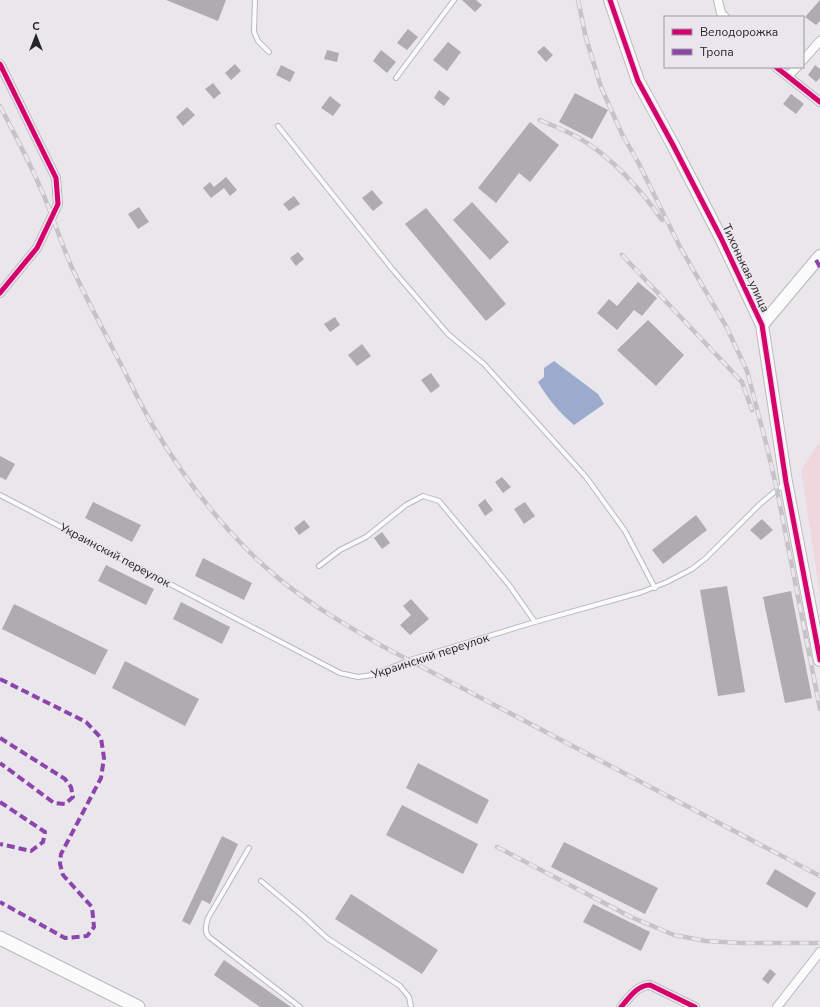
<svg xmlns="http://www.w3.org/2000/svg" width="820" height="1007" viewBox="0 0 820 1007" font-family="'Nunito Sans',sans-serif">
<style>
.green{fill:#f0d6dd}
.water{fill:#9baacd}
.building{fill:#aeacb0}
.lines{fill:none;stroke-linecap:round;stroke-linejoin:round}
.lane-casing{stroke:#bab8bc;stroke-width:6}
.street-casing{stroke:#bab8bc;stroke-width:10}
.secondary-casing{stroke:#bab8bc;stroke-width:14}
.primary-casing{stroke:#bab8bc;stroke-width:15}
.lane{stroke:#fcfbfc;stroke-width:4}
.street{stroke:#fcfbfc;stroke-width:8}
.secondary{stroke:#fcfbfc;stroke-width:12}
.primary{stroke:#fcfbfc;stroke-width:13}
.rail-casing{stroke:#c5c3c5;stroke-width:4.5}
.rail{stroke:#ebe6ed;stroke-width:3;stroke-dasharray:9;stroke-linecap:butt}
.quiet{stroke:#8e44ad;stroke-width:4;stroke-dasharray:8 4;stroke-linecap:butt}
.cycleway-casing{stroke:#ebe6ed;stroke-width:8}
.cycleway{stroke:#d6006c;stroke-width:5}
.labels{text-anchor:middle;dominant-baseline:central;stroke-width:3;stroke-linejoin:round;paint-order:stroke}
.street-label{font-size:12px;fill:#252426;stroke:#ebe6ed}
</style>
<rect width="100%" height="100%" fill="#eae7ec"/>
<path class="green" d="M820 443V595L801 470 818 444Z"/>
<path class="water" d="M554 361 598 394 604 404 574 425C559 412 548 399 538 382L544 377V368Z"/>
<path class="building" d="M166 0H226L218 21Z
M462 0H476L482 5 475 12Z
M820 0V21L816 25 805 17Z
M408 29 418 37 407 50 397 43Z
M448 42 461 52 447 71 433 60Z
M544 46 553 55 546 62 537 52Z
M327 50 339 53 337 62 324 59Z
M381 50 396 62 387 73 373 61Z
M235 64 241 71 231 80 225 73Z
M281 65 295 72 290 82 276 75Z
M815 65 820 69V78L816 82 808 75Z
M213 83 221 93 214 99 205 89Z
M439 90 450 98 444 106 434 98Z
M575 93 608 110 592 139 559 122Z
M791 94 804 104 796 114 783 104Z
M330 96 341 105 333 116 321 108Z
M187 107 195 115 183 126 176 117Z
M530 122 559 145 530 182 519 173 496 203 478 188Z
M226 177 237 190 230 196 224 188 211 198 203 188 210 182 214 187Z
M372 190 383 203 373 211 362 198Z
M294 196 300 204 289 211 283 204Z
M472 202 509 242 490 260 453 220Z
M139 207 149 222 138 229 128 214Z
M426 208 506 304 486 321 405 224Z
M298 252 304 259 296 266 290 258Z
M638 282 657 298 642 316 634 310 617 330 597 313 609 299 617 306Z
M335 317 340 325 330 332 324 324Z
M648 320 684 355 656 386 617 350Z
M362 344 371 356 357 366 348 355Z
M431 373 440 386 431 393 421 380Z
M0 456 15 464 6 480 0 477Z
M502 477 511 487 503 493 495 482Z
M485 499 493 510 485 516 478 505Z
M93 502 141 525 132 542 85 518Z
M525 502 535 516 524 524 514 509Z
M696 515 707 530 663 564 652 550Z
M762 519 773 530 761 540 750 530Z
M304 520 310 527 299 535 294 528Z
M382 532 390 543 382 549 374 538Z
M203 558 252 583 244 600 195 576Z
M106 565 154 589 146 605 98 581Z
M727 586 745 692 718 696 700 590Z
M791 591 812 698 785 703 763 597Z
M411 599 429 619 410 635 400 625 411 615 403 606Z
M181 602 230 627 222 644 173 619Z
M14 604 108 650 95 675 2 629Z
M125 661 199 699 185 726 112 688Z
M418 763 489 800 477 824 406 788Z
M402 805 478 844 463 874 386 835Z
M222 836 238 844 210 904 202 900 190 925 182 921Z
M564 842 658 888 645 914 551 867Z
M775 869 816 893 807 908 766 884Z
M351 894 438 950 422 974 335 919Z
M593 904 650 932 641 951 583 922Z
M224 960 291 1007H260L214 975Z
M770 969 776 974 768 984 762 979Z"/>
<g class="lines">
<g class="lane-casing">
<path id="lane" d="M255 0 254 32 258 41 269 52
M396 78 454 0
M278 126 393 270 448 334 484 364 586 477 625 531 655 588
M0 495 340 673 358 677 373 675 410 660 535 622 642 592 667 582 692 569 706 558 760 504 785 483
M319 566 340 550 366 537 406 505 423 496 439 501 509 585 535 622
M249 848 208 918C206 925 204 932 209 937L300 1007
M261 881 303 916 327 938 400 986 409 997 411 1007"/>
</g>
<g class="street-casing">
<path id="street" d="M718 0 721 13 725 17
M803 60 820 41
M0 64 56 178 58 204 37 248 0 293
M776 67 820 102
M788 76 797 67
M621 1007C629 998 637 985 650 985L695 1007
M777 1007 820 952"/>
</g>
<g class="secondary-casing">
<path id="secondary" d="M610 0 638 81 673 145 721 238 762 325 786 482 820 660
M762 325 820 256"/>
</g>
<g class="primary-casing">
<path id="primary" d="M0 938 138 1007"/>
</g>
<use href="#lane" class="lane"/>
<use href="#street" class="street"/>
<use href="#secondary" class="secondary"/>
<use href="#primary" class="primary"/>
<g class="rail-casing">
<path id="rail" d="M578 0 586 38 601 87 622 134 638 162 680 247 727 328 747 371 767 447 777 490 820 709
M0 106C16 137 33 168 46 201 54 221 61 241 69 261 83 293 100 323 115 353 128 377 139 402 153 426 183 477 219 524 263 565 299 598 342 623 384 647L820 876
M540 120C553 126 567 131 579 138 611 156 642 191 662 220
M622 255 742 382 752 410
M497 847 631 917 674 935 706 941 741 943H820"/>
</g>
<use href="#rail" class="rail"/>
<path class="quiet" d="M816 260 820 267
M0 679 86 722 101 738 104 758 101 778 61 854 60 864 63 875 92 907 94 927 87 936 65 938 0 902
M0 738 65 779 71 787 73 797 65 804 54 803 0 763
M0 802 45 832 43 842 31 851 0 844"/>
<g class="cycleway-casing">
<path id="cycleway" d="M610 0 638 81 673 145 721 238 762 325 786 482 820 660
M0 64 56 178 58 204 37 248 0 293
M776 67 820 102
M621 1007C629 998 637 985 650 985L695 1007"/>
</g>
<use href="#cycleway" class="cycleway"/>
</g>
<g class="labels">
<g class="street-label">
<text transform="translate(746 268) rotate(65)">Тихонькая улица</text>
<text transform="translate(115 555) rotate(28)">Украинский переулок</text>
<text transform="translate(430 656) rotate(-18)">Украинский переулок</text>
</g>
</g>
<rect x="664" y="16" width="140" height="52" fill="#ebe6ed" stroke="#9c989d"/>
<rect x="672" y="29" width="20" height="6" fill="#d6006c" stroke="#9c989d"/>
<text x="700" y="36" font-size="12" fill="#252426">Велодорожка</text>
<rect x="672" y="49" width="20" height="6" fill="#8e44ad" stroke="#9c989d"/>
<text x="700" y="56" font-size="12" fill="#252426">Тропа</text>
<g transform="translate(36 36)" stroke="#ebe6ed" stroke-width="3" paint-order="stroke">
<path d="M0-3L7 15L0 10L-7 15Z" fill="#252426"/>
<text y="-6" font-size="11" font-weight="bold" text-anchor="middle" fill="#252426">С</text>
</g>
</svg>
